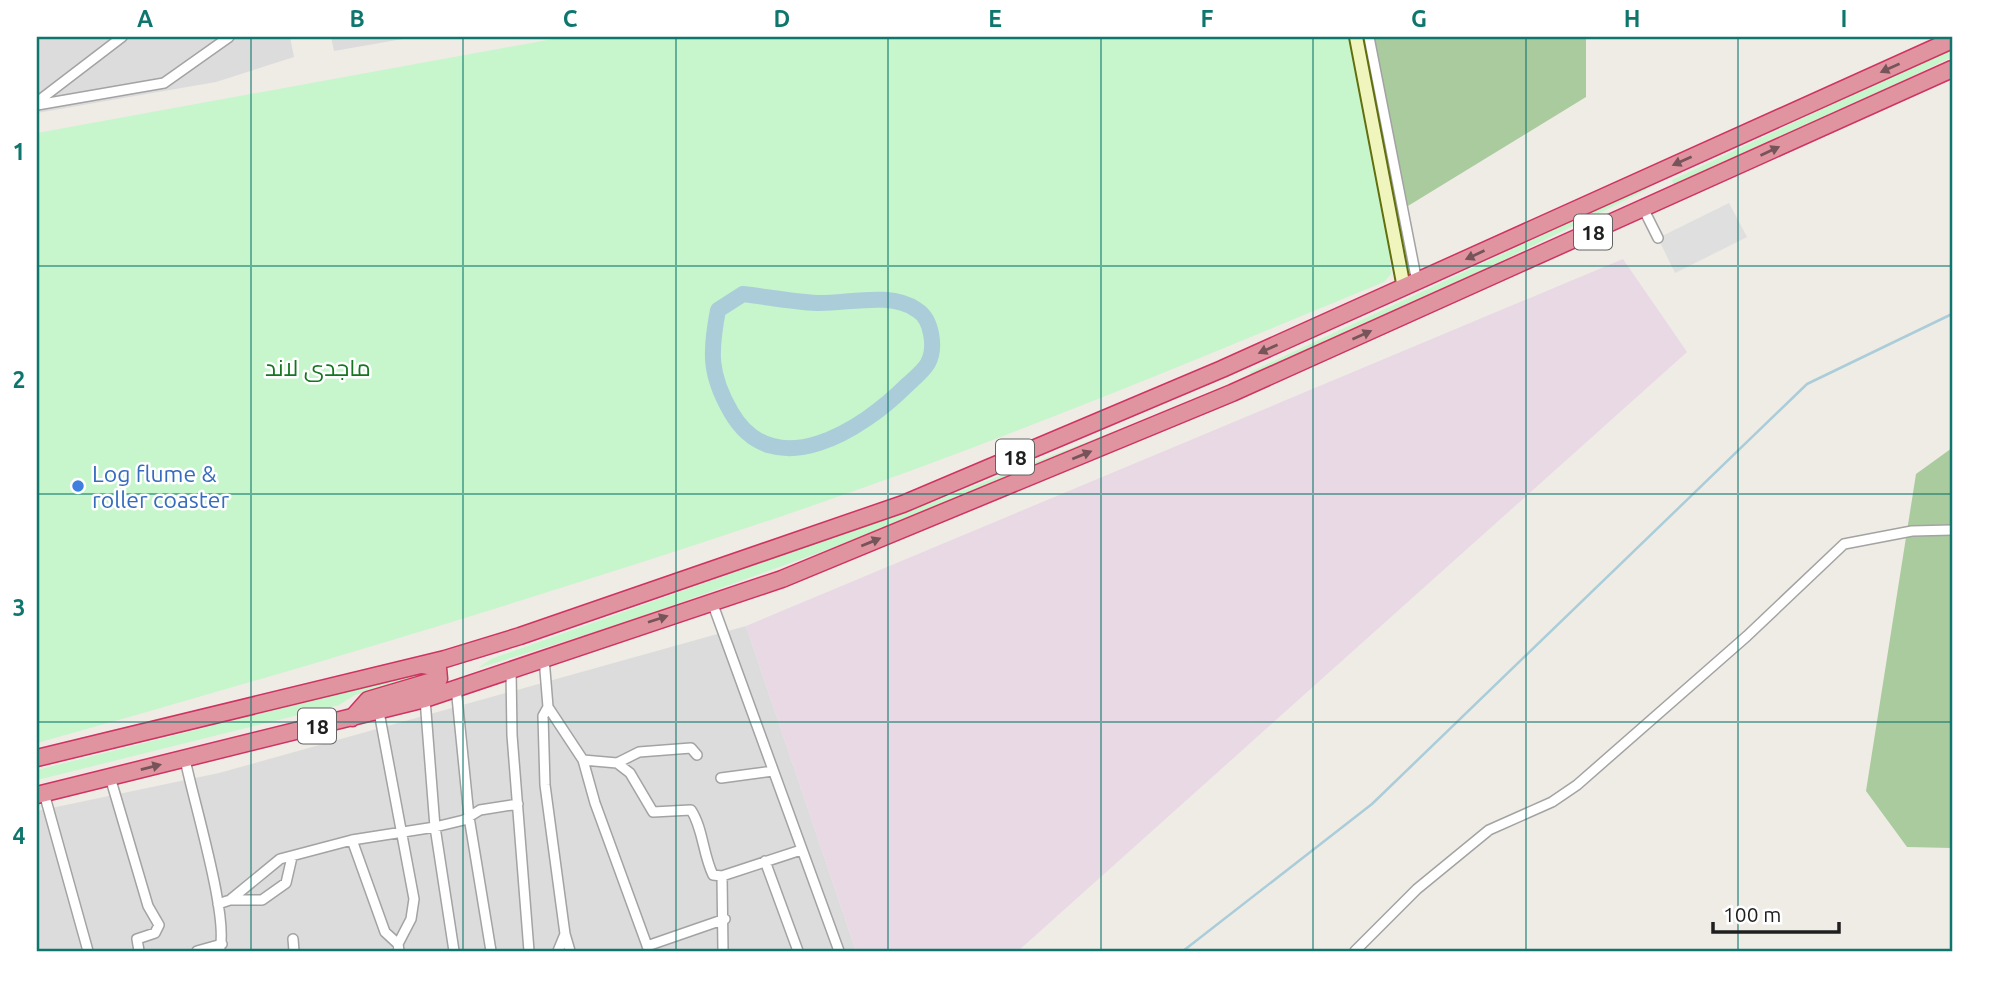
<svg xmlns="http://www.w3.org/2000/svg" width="1989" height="988" viewBox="0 0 1989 988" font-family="Ubuntu,Cairo,sans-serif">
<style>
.residential{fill:#dddcdc}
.industrial{fill:#e8d9e4}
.forest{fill:#aacb9e}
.park{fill:#c7f5cc}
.parking{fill:#dfdfdf}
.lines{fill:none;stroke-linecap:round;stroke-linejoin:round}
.stream{stroke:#aacdd9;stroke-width:2.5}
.river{stroke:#aacdd9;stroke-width:16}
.street-casing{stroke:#a3a3a3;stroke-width:12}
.secondary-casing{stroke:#616f0d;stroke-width:16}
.highway-casing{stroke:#ce3362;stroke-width:19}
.street{stroke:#fff;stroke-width:9}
.secondary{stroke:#f0f5be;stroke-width:12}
.highway{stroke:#e0949f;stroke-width:16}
.oneway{fill:#765459}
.grid{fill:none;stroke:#0f766e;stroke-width:2;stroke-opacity:0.55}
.shop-dot{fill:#3f7fe0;stroke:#fff;stroke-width:2.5}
.labels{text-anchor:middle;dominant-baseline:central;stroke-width:5;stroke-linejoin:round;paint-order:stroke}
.shield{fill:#fff;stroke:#626262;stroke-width:2}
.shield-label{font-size:21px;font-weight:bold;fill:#1f1f1f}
.park-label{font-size:23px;fill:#147620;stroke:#fff}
.shop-label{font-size:23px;fill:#366cbe;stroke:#fff;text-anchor:start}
.neatline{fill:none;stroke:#0f766e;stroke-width:2.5}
.grid-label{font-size:23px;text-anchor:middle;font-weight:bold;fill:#0f766e}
</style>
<rect width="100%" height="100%" fill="#efece6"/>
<path class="residential" d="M37 37H290L294 57 216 82 37 113Z
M331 37H414L334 51Z
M746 626 856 951H37V811L219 773Z"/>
<path class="industrial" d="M1623 259 1687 352 1018 951H856L746 626Z"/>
<path class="forest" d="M1372 37H1586V97L1403 209Z
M1952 448V848L1907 847 1866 791 1916 474Z"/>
<path class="park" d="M564 37H1351L1385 196 1391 274 1384 282C1188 363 992 445 791 513 542 597 290 672 37 743V133Z
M1952 48V57L1676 191 1672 180Z
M1646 187 1648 189C1517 254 1386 318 1252 376L1250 372Z
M1205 396 860 538 618 625 478 668 491 659 948 496Z
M429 671 428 677 355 695 339 705 37 780V770Z"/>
<path class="parking" d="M1729 203 1747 237 1675 273 1658 238Z"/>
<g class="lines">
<path class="stream" d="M1183 951 1372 804 1807 384 1952 314"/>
<path class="river" d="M743 294C768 297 793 302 817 303 847 304 891 291 917 310 932 319 936 348 928 363 924 371 912 380 906 386 863 429 774 487 731 412 709 374 710 352 718 310Z"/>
<g class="street-casing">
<path id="street" d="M1369 37 1417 282
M37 102 122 37
M37 105 164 83 229 37
M1644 210 1658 238
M712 602 839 951
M544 658 548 707 543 716 545 785 565 934 558 951
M511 670 512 735 529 951
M456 687 469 817 491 951
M425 699 435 827 454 951
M548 707 583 760 595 803 649 951
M379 712 414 899 411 919 398 944
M185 759C192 796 231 923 219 951
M583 760 617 763 639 752 691 748 697 755
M617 763 630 773 653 812 691 810C703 828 703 855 713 875L722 876 723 951
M110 777 148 906 159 925 155 933 137 939 139 951
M721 778 773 771
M44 793 88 951
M352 840 435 827 464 820 480 810 518 804
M765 861 798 951
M722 876 801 850
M232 900H262L286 883 292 857
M218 904 230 900 280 859 352 840 385 932 398 944 399 951
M565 934 570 951
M293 939 294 951
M647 946 725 919
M197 951 222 944
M1355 951 1417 889 1489 830 1552 802 1577 785 1747 636 1844 544 1912 531 1952 530"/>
</g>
<g class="secondary-casing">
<path id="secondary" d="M1356 37 1404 288"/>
</g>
<g class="highway-casing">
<path id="highway" d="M352 718 368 700 439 679 438 668 422 665
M37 758 445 659 520 636 903 504 1222 369 1952 40
M37 795 425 699 782 579 1232 393 1952 69"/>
</g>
<use href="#street" class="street"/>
<use href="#secondary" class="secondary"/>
<use href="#highway" class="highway"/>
</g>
<defs><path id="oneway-solid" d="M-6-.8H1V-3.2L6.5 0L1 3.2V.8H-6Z" transform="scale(1.75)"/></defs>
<g class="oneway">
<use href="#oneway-solid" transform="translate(1890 68) rotate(156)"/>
<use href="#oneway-solid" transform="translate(1770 151) rotate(-25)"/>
<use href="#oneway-solid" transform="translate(1682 161) rotate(156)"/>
<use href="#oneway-solid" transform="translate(1475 255) rotate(155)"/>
<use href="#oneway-solid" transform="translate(1362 335) rotate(-24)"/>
<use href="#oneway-solid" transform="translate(1268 349) rotate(156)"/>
<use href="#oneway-solid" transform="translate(1082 455) rotate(-22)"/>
<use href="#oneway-solid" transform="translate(871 542) rotate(-22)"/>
<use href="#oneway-solid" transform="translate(658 619) rotate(-18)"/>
<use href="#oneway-solid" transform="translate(151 767) rotate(-14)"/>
</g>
<path class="grid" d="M251 37V951M463 37V951M676 37V951M888 37V951M1101 37V951M1313 37V951M1526 37V951M1738 37V951M37 266H1952M37 494H1952M37 722H1952"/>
<circle class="shop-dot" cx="78" cy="486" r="7"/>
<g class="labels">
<g class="shield">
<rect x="1574" y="214.5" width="38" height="35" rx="5"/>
<rect x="996" y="439.5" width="38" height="35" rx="5"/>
<rect x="298" y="708.5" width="38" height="35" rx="5"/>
</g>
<g class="shield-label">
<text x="1593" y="232">18</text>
<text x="1015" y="457">18</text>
<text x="317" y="726">18</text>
</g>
<g class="park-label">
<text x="318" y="367">ماجدی لاند</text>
</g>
<g class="shop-label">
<text x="92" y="473">Log flume &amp;<tspan x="92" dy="26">roller coaster</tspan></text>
</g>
</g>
<rect width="1989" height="988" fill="none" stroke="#ffffff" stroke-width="77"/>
<path d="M1713 922v10h126v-10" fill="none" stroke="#1f1f1f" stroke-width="3.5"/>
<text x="1723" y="922" font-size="21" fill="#1f1f1f" stroke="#ffffff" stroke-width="5" paint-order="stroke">100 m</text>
<rect x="38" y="38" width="1913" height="912" class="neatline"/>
<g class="grid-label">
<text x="145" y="27">A</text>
<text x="357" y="27">B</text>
<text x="570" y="27">C</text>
<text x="782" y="27">D</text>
<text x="995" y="27">E</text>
<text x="1207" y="27">F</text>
<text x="1419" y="27">G</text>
<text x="1632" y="27">H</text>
<text x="1844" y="27">I</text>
<text x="19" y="160">1</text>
<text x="19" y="388">2</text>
<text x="19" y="616">3</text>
<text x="19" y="844">4</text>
</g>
</svg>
